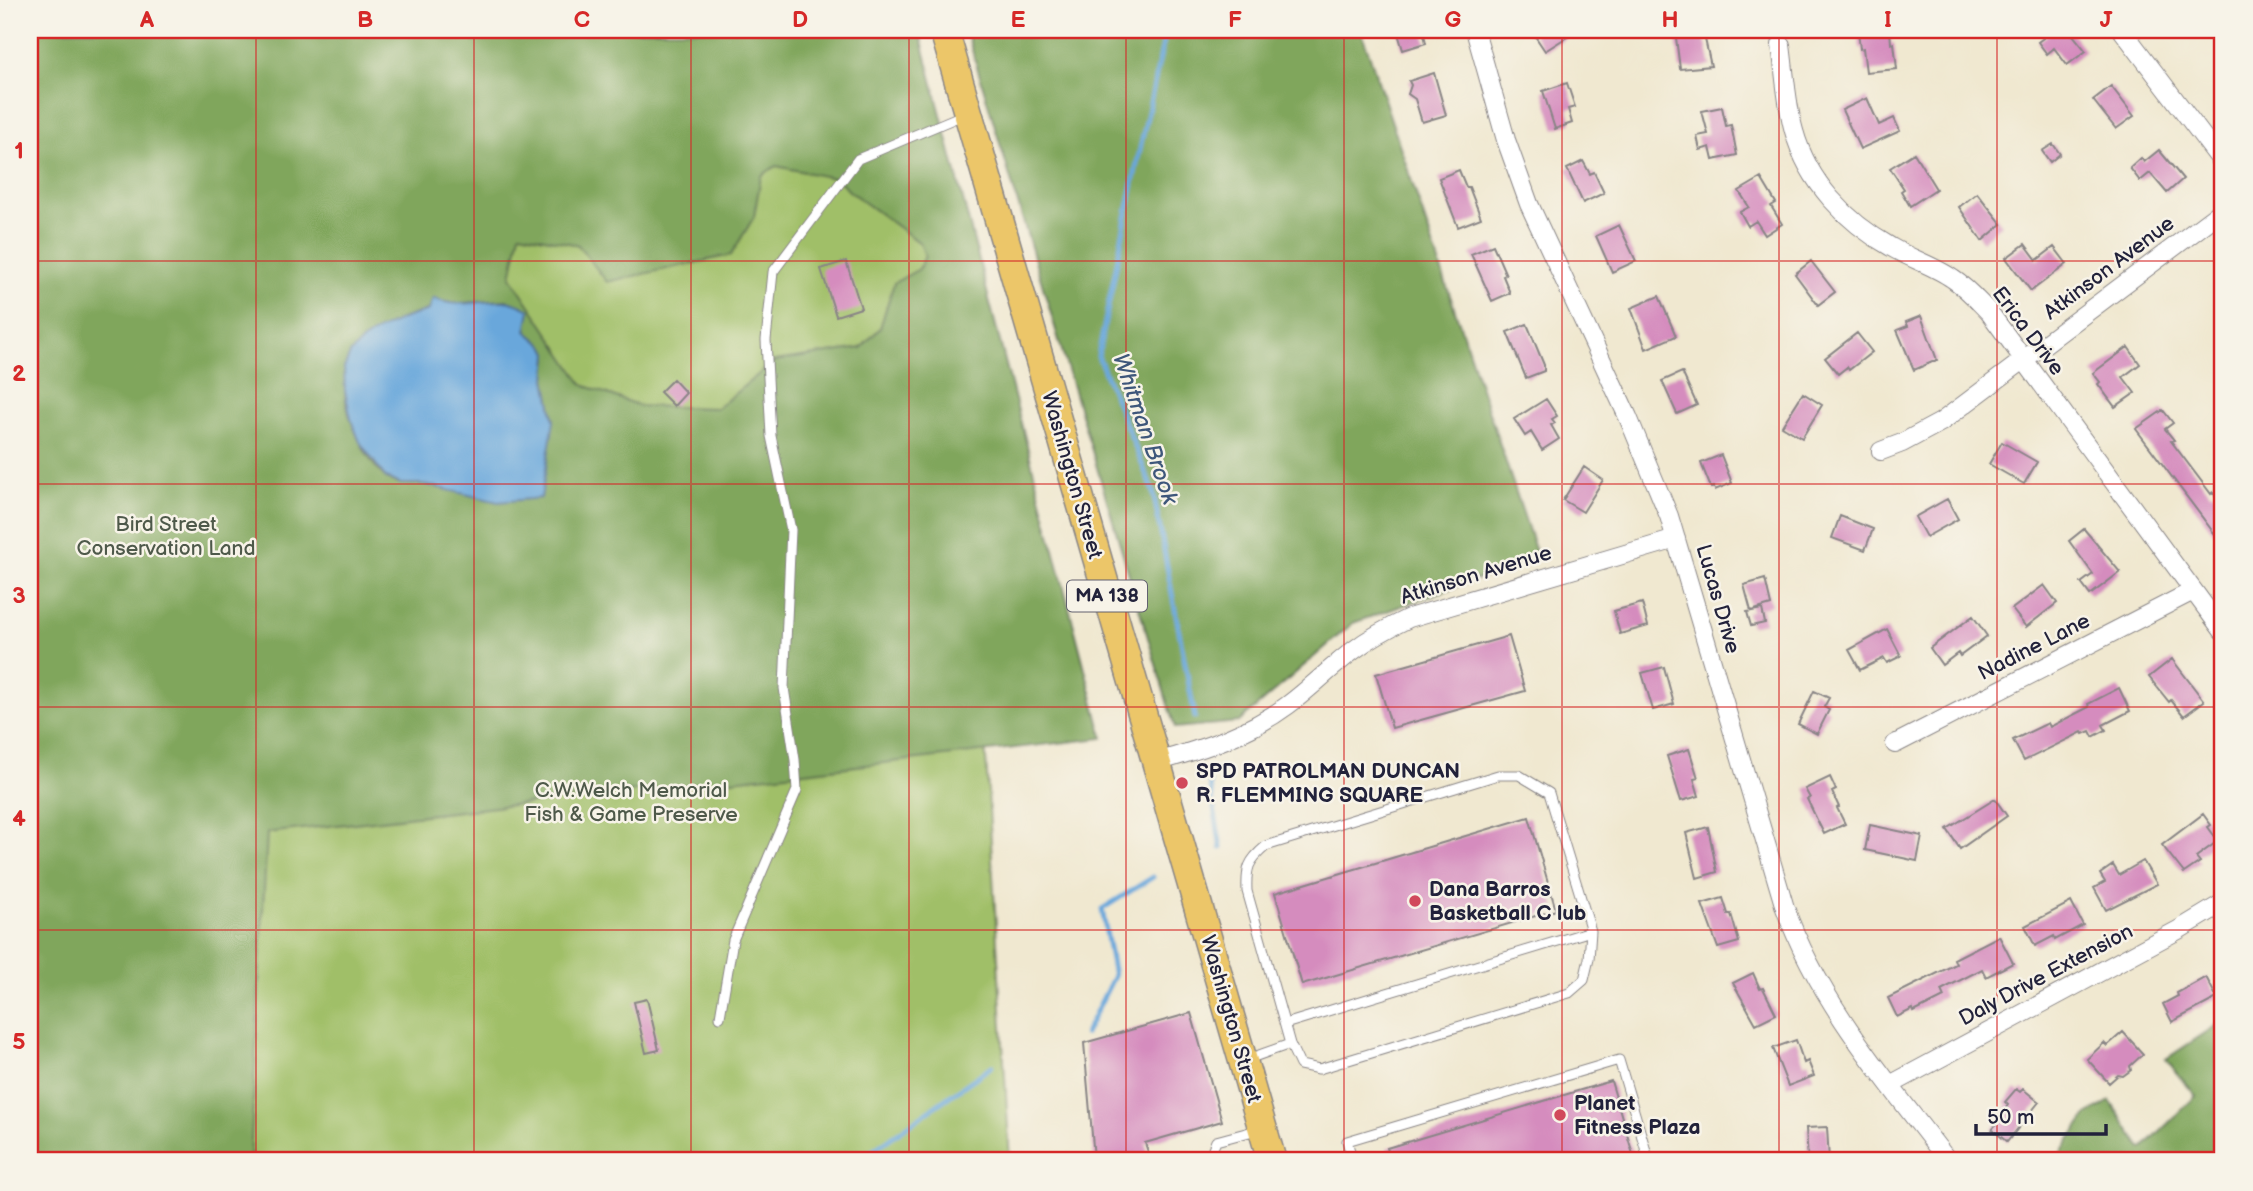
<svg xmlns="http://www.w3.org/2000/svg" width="2253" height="1191" viewBox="0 0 2253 1191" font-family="'Balsamiq Sans',sans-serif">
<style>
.green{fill:#a0bf67;stroke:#617051;stroke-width:2}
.forest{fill:#80a65c;stroke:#51644c;stroke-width:2;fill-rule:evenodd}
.water{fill:#69a7db;stroke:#46648b;stroke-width:2}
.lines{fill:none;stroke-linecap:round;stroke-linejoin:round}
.stream{stroke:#69a7db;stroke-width:5}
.building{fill:#d58cbe}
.service-casing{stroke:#898586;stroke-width:11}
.minor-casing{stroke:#898586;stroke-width:20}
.primary-casing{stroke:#898586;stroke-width:31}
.service{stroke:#fff;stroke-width:9}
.minor{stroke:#fff;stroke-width:18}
.primary{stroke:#ecc669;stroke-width:28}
.grid{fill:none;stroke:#d62828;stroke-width:2;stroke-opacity:0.55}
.poi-dot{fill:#d1495b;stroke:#f7f3e8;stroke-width:2.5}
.labels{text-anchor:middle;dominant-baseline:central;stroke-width:5;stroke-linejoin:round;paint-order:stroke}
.shield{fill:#f7f3e8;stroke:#62616f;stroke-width:2}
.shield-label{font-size:19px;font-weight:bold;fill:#22223b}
.street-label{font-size:21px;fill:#22223b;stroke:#f7f3e8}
.park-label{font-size:21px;fill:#4e594a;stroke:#f7f3e8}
.poi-label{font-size:21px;font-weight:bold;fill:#22223b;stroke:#f7f3e8;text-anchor:start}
.water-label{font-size:23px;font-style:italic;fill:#3e577b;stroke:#f7f3e8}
.neatline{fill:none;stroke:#d62828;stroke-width:2.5}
.grid-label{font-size:23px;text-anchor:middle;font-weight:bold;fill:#d62828}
</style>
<rect width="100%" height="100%" fill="#f7f3e8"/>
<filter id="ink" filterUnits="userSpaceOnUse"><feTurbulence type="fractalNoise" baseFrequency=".0143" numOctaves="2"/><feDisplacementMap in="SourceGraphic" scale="14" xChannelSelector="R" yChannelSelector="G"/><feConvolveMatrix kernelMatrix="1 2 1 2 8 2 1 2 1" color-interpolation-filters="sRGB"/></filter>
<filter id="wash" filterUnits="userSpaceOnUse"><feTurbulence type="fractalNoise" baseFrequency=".00686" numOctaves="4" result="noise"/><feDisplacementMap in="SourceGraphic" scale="28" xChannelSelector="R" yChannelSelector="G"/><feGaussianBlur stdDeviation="1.57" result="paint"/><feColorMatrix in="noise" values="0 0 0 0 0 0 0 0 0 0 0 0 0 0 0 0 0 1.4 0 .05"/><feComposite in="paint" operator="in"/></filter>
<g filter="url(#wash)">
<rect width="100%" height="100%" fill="#f0e8d0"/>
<path class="green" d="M882 30 971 368V506L1010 1161H30V93Z"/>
<path class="forest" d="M30 30H919L1103 738 267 833 250 1161H30ZM776 166 838 179 849 191 920 243 925 256 919 269 894 283 880 328 861 348 775 361 717 408 640 406 583 385 511 277 520 233 578 245 607 282 731 255 754 217 761 176ZM507 300 526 331 545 347 548 353 546 379 554 421 423 484C411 484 395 486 385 477 366 461 347 419 345 393 345 381 358 354 362 341L402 319 444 304Z
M966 30H1361L1538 558 1353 623 1239 722 1175 728Z
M2223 1021V1161H2055L2087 1115 2110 1101 2142 1149 2196 1096 2166 1059Z"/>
<path class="water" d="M433 298C456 309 480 300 504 301 513 301 522 306 530 310L526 331 545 347 548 353 546 379 554 421 541 498 498 502 423 484H401L386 478 360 442 351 419 345 391 344 368 350 354 362 341 377 331 402 319 429 310Z"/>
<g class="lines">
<path class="stream" d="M1166 30 1141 144 1098 356 1153 491 1195 717
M1209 779 1221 848
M1085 1034 1114 976 1102 909 1153 877
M862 1161 868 1154 992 1066"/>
</g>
<g id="blocks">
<path class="building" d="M1397 30H1423L1426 43 1403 50Z
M1531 30H1578L1545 51Z
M1675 30H1703L1711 66 1680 69Z
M1858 30H1890L1891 44 1894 43 1897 69 1866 72 1863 48 1860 49Z
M2054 30H2069L2086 51 2067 65 2054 48 2047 54 2038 42Z
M1434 73 1446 115 1422 122 1415 99 1408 94 1411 85 1409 81Z
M1567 83 1575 107 1568 109 1572 123 1555 129 1543 91Z
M2111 86 2134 116 2116 129 2093 100Z
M1867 98 1879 125 1894 118 1900 131 1860 149 1842 110Z
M1722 107 1726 126 1731 125 1737 155 1713 160 1710 147 1700 150 1697 136 1708 134 1702 111Z
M2053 144 2060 154 2050 162 2042 151Z
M2159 150 2183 179 2167 193 2150 173 2140 181 2130 168 2141 158 2144 162Z
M1914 153 1936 189 1910 206 1901 191 1904 189 1890 168Z
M1583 161 1590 174 1594 172 1604 193 1583 203 1567 169Z
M1459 170 1466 187H1469L1481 218 1458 227 1439 178Z
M1761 178 1776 203 1771 206 1782 224 1765 235 1756 221 1748 226 1740 212 1749 207 1739 191Z
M1977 193 2002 224 1982 241 1959 207Z
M1619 225 1636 261 1612 272 1596 236Z
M2025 244 2037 260 2054 247 2067 264 2031 291 2006 258Z
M1493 245 1506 275 1503 276 1510 293 1492 301 1471 254Z
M846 261 861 308 836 316 821 269Z
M1811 261 1835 292 1818 305 1795 274Z
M1659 296 1676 336 1646 349 1631 308Z
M1921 316 1937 360 1914 370 1897 330 1908 326 1906 322Z
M1527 324 1544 365V371L1526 378 1507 332Z
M1857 333 1872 352 1849 370 1847 367 1838 374 1825 358Z
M2128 347 2140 364 2123 377 2135 393 2115 407 2098 384 2100 382 2093 373Z
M1682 372 1697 405 1677 414 1662 381Z
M673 379 686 393 674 406 660 392Z
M1803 393 1822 405 1802 438 1782 426Z
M1546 399 1557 416 1552 419 1555 423 1551 425 1559 439 1542 450 1531 432 1525 436 1514 419Z
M2163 410 2173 423 2165 429 2174 440 2171 441 2211 494 2213 492 2223 506V525L2214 533 2136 429Z
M2002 442 2037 462 2024 484 1989 464Z
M1721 455 1732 483 1715 490 1714 487 1711 488 1701 463Z
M1584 467 1603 480 1583 512 1563 500Z
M1947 499 1958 519 1926 537 1915 517Z
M1840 516 1873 529 1865 550 1832 538Z
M2084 529 2120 572 2090 595 2081 583 2093 574 2069 541Z
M1765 579 1771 605 1751 611 1744 585Z
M2044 585 2057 603 2026 627 2012 609Z
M1642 603 1648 626 1620 634 1614 611Z
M1762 609 1765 623 1751 626 1747 612Z
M1973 616 1987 636 1960 656 1958 653 1942 665 1930 648Z
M1887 629 1901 656 1887 663 1884 658 1860 670 1849 650Z
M1509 636 1525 691 1392 728 1376 674Z
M2172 659 2204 701 2184 716 2171 700 2169 702 2149 677Z
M1664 667 1674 704 1653 710 1642 673Z
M2119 688 2130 711 2103 725 2106 730 2093 737 2090 731 2083 734 2082 732 2024 761 2013 740 2048 723 2050 727 2089 707 2088 704Z
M1814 691 1829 698 1824 707 1829 710 1817 734 1798 724Z
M1689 749 1698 778 1694 779 1699 796 1681 801 1667 756Z
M1830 777 1836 790 1832 792 1839 807 1837 808 1845 824 1824 834 1807 799 1810 798 1805 789Z
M1995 799 2007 816 1960 849 1947 829Z
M2203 814 2211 825 2208 827 2218 841 2196 857 2200 862 2184 873 2162 845Z
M1529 817 1556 910 1302 985 1275 893Z
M1870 825 1922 836 1917 861 1865 850Z
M1708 827 1717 872 1697 878 1686 833Z
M2143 861 2157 884 2106 910 2094 888 2105 882 2100 874 2113 865 2119 875Z
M1723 898 1728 914H1731L1739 942 1718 948 1702 904Z
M2071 902 2083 925 2055 940 2054 936 2035 946 2025 926Z
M1999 936 2013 963 1986 977 1982 969 1941 990 1944 997 1914 1012 1913 1009 1897 1017 1888 998 1956 964 1954 959Z
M1753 973 1760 989 1763 988 1776 1014 1756 1024 1733 983Z
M2206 977 2217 998 2172 1022 2163 1004 2178 996 2177 993Z
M647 999 659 1050 646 1053 634 1002Z
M1191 1013 1222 1121 1145 1143 1151 1161H1097L1096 1157 1094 1158 1084 1043Z
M2123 1032 2143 1054 2130 1066 2131 1070 2123 1076 2118 1075 2109 1083 2087 1059 2104 1043 2107 1046Z
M1796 1040 1804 1063 1808 1061 1814 1076 1788 1086 1773 1048Z
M1611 1081 1635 1161H1391L1387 1148Z
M2016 1089 2020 1092 2023 1089 2039 1102 2007 1142 1992 1129 2004 1115 2002 1114 2008 1105 2005 1102Z
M1827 1127 1829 1161H1808L1806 1128Z"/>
</g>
</g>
<g filter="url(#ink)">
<use href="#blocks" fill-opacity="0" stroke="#898586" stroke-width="2"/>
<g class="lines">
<g class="service-casing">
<path id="service" d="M720 1017 733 940 797 790 795 760 784 688 791 530 771 436 766 340 773 272 858 159 965 114
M1285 1024 1591 931
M1248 1059 1290 1044 1300 1065 1319 1069 1569 993 1584 980 1589 959 1591 931 1549 793 1519 775H1498L1266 846C1248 861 1246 868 1247 891L1290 1044
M1212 1161 1210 1156 1216 1141 1257 1130
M1353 1161 1347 1141 1619 1060 1649 1161"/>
</g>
<g class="minor-casing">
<path id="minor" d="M1475 30 1506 140 1529 204 1628 417 1669 516 1785 908C1819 1003 1888 1082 1948 1161
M2122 30 2223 163
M1781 45C1785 74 1786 103 1794 131 1808 182 1846 222 1891 247 1911 259 1935 266 1953 279 1967 288 1977 300 1989 312L2223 631
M1881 451 1902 443 1941 422 2223 210
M1895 744 2193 591
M1156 762C1203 749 1249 734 1288 705 1311 688 1331 667 1354 650 1371 637 1390 627 1409 618L1676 539
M1890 1085 2180 929 2223 903"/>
</g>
<g class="primary-casing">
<path id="primary" d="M944 30 1272 1161"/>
</g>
<use href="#service" class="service"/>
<use href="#minor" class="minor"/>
<use href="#primary" class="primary"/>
</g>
</g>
<path class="grid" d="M256 30V1161M474 30V1161M691 30V1161M909 30V1161M1126 30V1161M1344 30V1161M1562 30V1161M1779 30V1161M1997 30V1161M30 261H2223M30 484H2223M30 707H2223M30 930H2223"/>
<g class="poi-dot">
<circle cx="1182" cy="783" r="7"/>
<circle cx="1415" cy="901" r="7"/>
<circle cx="1560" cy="1115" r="7"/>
</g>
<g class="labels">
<rect class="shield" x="1067" y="580.5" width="80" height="31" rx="5"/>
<g class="shield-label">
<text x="1107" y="596">MA 138</text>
</g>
<g class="street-label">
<text transform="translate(2109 268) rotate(-37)">Atkinson Avenue</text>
<text transform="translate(2028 331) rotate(53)">Erica Drive</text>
<text transform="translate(1072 475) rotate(74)">Washington Street</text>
<text transform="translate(1476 575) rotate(-17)">Atkinson Avenue</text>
<text transform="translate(1718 599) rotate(74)">Lucas Drive</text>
<text transform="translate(2034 647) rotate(-27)">Nadine Lane</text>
<text transform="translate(2046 975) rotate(-28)">Daly Drive Extension</text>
<text transform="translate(1231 1019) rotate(74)">Washington Street</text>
</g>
<g class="park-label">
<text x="166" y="524">Bird Street<tspan x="166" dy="24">Conservation Land</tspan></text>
<text x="631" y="790">C.W.Welch Memorial<tspan x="631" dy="24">Fish &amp; Game Preserve</tspan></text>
</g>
<g class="poi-label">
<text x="1196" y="771">SPD PATROLMAN DUNCAN<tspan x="1196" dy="24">R. FLEMMING SQUARE</tspan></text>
<text x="1429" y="889">Dana Barros<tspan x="1429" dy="24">Basketball C lub</tspan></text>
<text x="1574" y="1103">Planet<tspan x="1574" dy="24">Fitness Plaza</tspan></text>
</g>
<g class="water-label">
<text transform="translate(1145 429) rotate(71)">Whitman Brook</text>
</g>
</g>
<rect width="2253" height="1191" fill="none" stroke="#f7f3e8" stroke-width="77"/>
<path d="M1976 1124v10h130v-10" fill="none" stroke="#22223b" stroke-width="3.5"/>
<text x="1987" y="1124" font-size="21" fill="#22223b" stroke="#f7f3e8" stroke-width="5" paint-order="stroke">50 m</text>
<rect x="38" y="38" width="2176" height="1114" class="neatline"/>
<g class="grid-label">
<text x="147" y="27">A</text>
<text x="365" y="27">B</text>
<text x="582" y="27">C</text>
<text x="800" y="27">D</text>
<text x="1018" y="27">E</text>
<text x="1235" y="27">F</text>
<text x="1453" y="27">G</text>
<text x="1670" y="27">H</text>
<text x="1888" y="27">I</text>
<text x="2106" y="27">J</text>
<text x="19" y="158">1</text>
<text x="19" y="381">2</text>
<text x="19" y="603">3</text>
<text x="19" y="826">4</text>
<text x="19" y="1049">5</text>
</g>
</svg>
